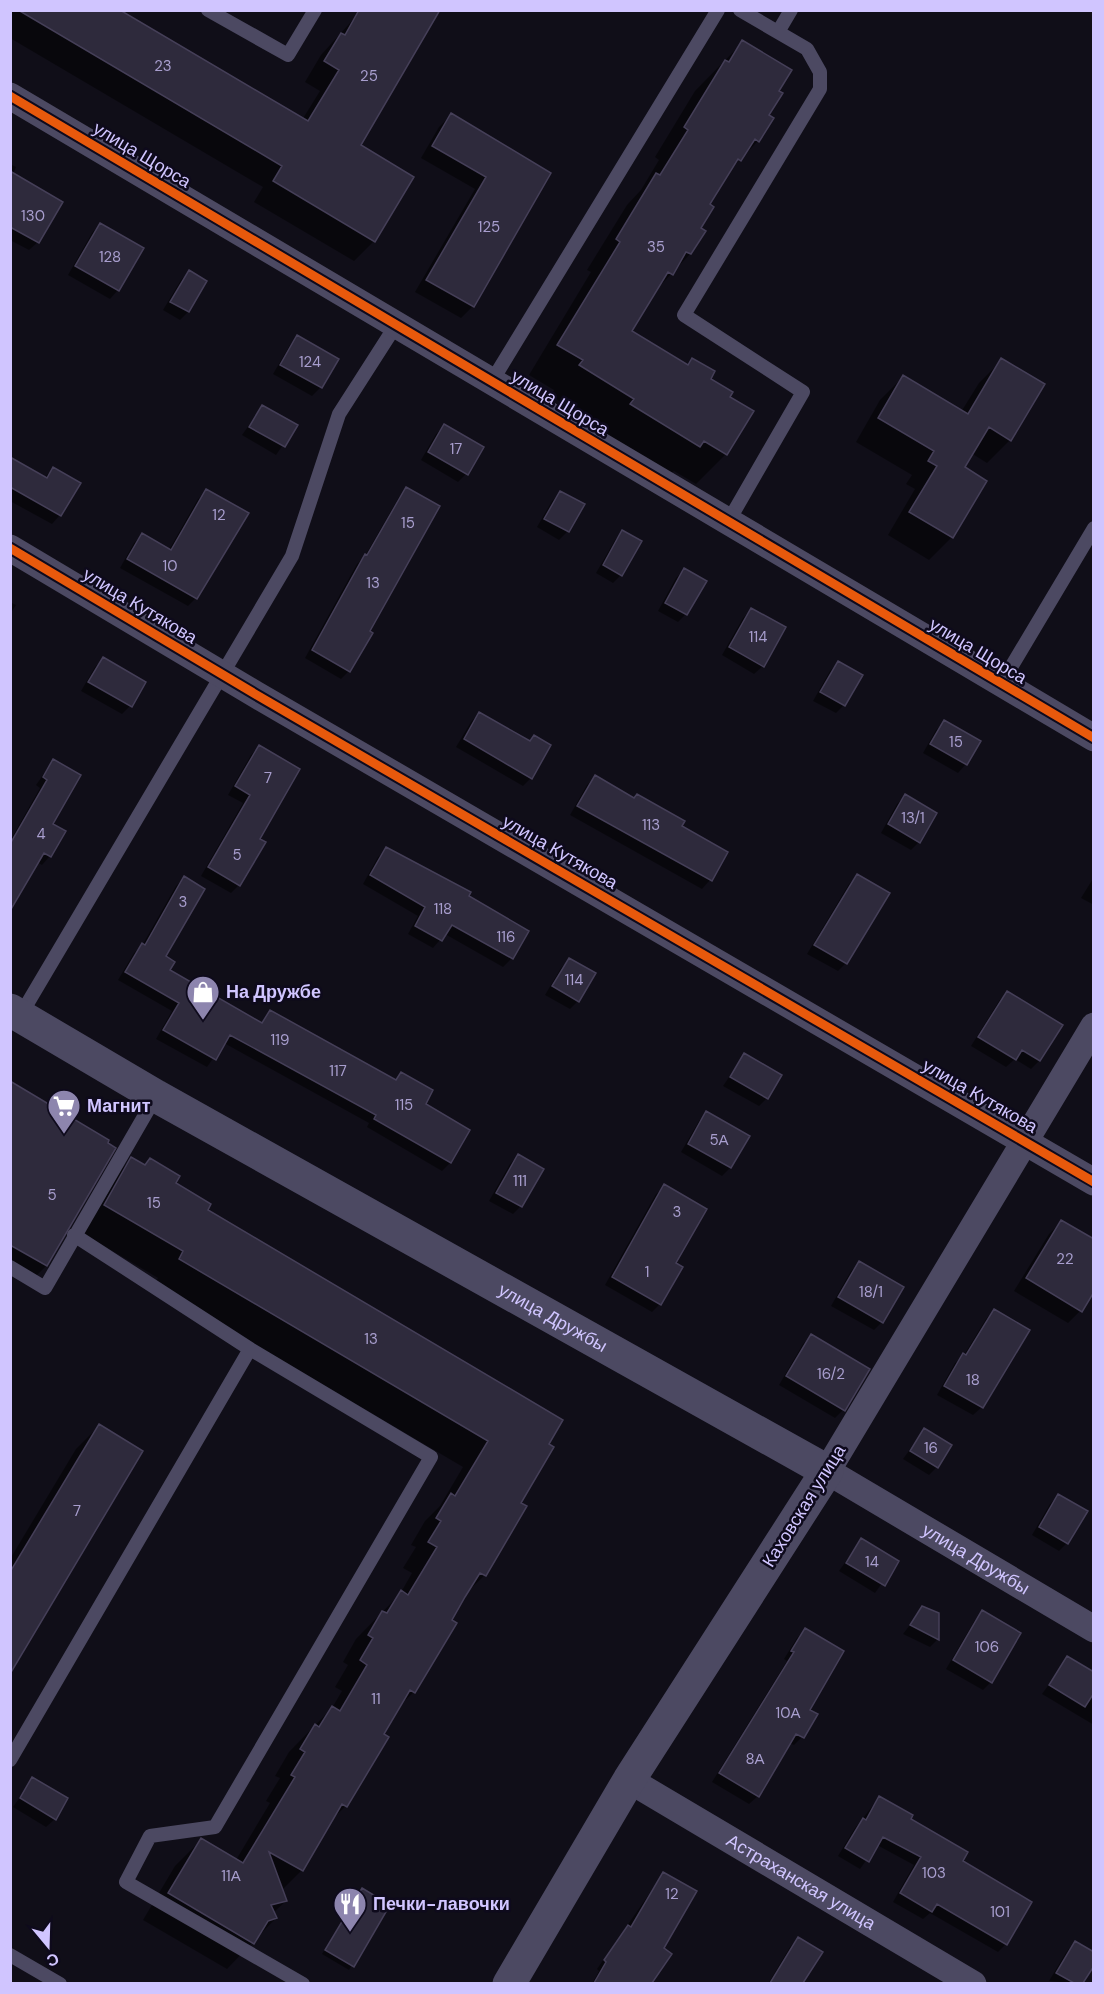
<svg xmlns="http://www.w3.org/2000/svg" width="1104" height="1994" viewBox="0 0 1104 1994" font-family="'DM Sans',sans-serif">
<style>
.shadow{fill:#0007}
.building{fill:#2e2a3c;stroke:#453f58;stroke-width:1.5}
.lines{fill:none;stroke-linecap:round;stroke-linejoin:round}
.service{stroke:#4c4962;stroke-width:14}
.minor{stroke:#4c4962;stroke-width:27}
.tertiary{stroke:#4c4962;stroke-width:33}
.cycleway-casing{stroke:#0e0a1c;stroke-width:13}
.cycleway{stroke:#e8590c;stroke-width:9}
.labels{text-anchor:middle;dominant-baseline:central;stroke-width:5;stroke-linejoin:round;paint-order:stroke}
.number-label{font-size:15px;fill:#a89ece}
.street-label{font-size:18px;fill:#d0c5ff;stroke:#0e0a1c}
.poi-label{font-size:18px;font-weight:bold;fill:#d0c5ff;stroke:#0e0a1c;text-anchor:start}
</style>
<rect width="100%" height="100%" fill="#100e18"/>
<path class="shadow" d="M10 10H117L302 120 320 91 305 82 321 55 359 13V146L374 241 354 261 254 202 263 187 10 38Z
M743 42 776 92 758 141 727 173 708 205 690 254 657 289 630 332 686 366 693 360 728 397 726 454 696 484 674 471 669 475 602 434 605 429 551 396 554 390 529 375 591 272 587 270 627 205 641 190 659 160 655 157 695 91Z
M451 115 549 174 473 306 461 318 415 292 475 189 421 158 439 127Z
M10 164 16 167 13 174 61 202 38 242 29 250 10 240Z
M100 224 142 248 118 290 110 299 68 275 92 233Z
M189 272 188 312 180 320 163 310 181 280Z
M298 337 337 359 320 388 312 396 273 374 290 345Z
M1002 360 1010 440 987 463 971 453 962 468 952 537 929 560 888 535 915 489 906 484 912 475 856 442 880 400 903 377 961 412 979 383Z
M262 407 296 426 276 455 242 435Z
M444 426 466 474 458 482 421 460 436 434Z
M10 459 44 478 53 469 79 483 60 515 52 524 10 501Z
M407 489 368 632 349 671 341 679 305 658 357 564 365 556 399 497Z
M207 491 196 598 188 606 120 568 134 543 142 535 169 550 198 499Z
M561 492 583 505 567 532 559 540 537 527 552 501Z
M623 532 621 575 613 583 596 573 615 540Z
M684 570 686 614 678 622 658 611 676 578Z
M10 602 16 605 10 614Z
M752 609 763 666 754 674 722 655 743 618Z
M103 659 130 706 122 714 81 691 95 667Z
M838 663 844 705 836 713 813 701 830 671Z
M479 713 528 742 534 737 531 778 523 786 456 747 471 722Z
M945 722 966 764 958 773 923 753 936 730Z
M259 747 258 840 239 885 231 893 201 876 243 803 228 795 251 755Z
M53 761 50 856 42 865 37 862 10 908V841L40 788 36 785Z
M595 777 726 853 710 880 702 889 570 815 587 785Z
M905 796 919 842 911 850 881 833 897 804Z
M387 849 527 932 512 958 503 967 445 934 433 948 408 934 418 916 363 884 378 857Z
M857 876 846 963 838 971 807 954 849 884Z
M1094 877V905L1081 898Z
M184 878 164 957 168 971 260 1024 270 1012 394 1081 401 1074 424 1105 468 1130 450 1163 442 1171 367 1127 369 1123 224 1043 207 1067 156 1039 172 1011 118 980 134 953 143 944 176 886Z
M569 960 578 1001 570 1009 545 995 561 968Z
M1007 993 1061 1025 1039 1061 1031 1069 1015 1059 1006 1067 971 1046 999 1001Z
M744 1055 767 1098 759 1106 723 1086Z
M10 1083 114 1148 46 1266 33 1279 10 1265Z
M707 1113 748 1136 730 1168 722 1176 681 1152 699 1121Z
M518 1156 521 1206 513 1214 489 1201 510 1164Z
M132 1159 144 1166 150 1160 206 1211 547 1445 485 1575 464 1595 414 1692 398 1707 382 1735 346 1806 330 1821 302 1870 282 1890 286 1901 273 1913 276 1918 227 1969 143 1920 175 1866 201 1840 236 1860 270 1803 266 1801 280 1778 275 1776 289 1752 332 1708 342 1691 335 1687 348 1665 343 1662 356 1639 400 1594 412 1573 403 1568 416 1547 411 1545 425 1521 440 1506 463 1467 154 1285 158 1278 79 1231 105 1185Z
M665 1186 674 1264 660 1304 652 1312 605 1285 656 1194Z
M1061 1222 1094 1289 1080 1311 1068 1323 1014 1291 1049 1234Z
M860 1263 882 1322 874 1330 831 1306 851 1271Z
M994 1310 982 1407 973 1415 937 1395 955 1363 964 1355 986 1319Z
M811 1336 868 1369 843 1410 835 1418 779 1385 803 1344Z
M99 1426 10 1671V1559L76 1449Z
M924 1430 937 1467 929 1475 903 1459Z
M1058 1496 1067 1543 1059 1551 1032 1535 1050 1504Z
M861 1540 897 1562 875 1593 839 1571Z
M923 1608 938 1639 930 1647 903 1634Z
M983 1612 991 1682 983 1690 946 1669 975 1620Z
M805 1630 808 1710 816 1715 802 1737 794 1745 789 1743 758 1796 749 1804 712 1782 787 1661 784 1659 797 1638Z
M1068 1658 1094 1674V1725L1042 1694Z
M33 1779 55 1819 46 1827 13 1807Z
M879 1798 961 1861 1006 1944 998 1952 930 1913 923 1919 893 1902 914 1865 877 1845 860 1869 838 1856 855 1828Z
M663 1874 662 1949 670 1954 651 1984H592L599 1971 597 1969Z
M362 1890 388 1905 349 1970 322 1954Z
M798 1939 821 1952 801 1984H768L790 1947Z
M1075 1942 1094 1963 1081 1984 1049 1981 1067 1951Z"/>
<path class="building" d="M18 10H120L308 121 339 70 324 61 341 33 345 35 359 10H440L361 145 414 177 375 242 273 181 282 166Z
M742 40 792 70 779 91 783 93 769 115 774 118 759 142 755 139 741 161 738 159 710 204 714 207 701 228 706 231 691 254 686 252 673 275 668 272 632 331 688 365 692 358 715 371 711 379 733 392 730 397 754 411 727 455 704 441 700 447 630 404 634 399 579 365 583 360 557 345 620 242 616 239 656 173 660 175 688 130 684 127 725 60 729 62Z
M451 113 551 173 474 307 426 280 486 177 432 146Z
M10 171 63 202 39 243 10 227Z
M100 223 144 248 119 291 75 266Z
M189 270 207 281 189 312 170 302Z
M297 335 339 359 322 388 280 365Z
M1001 358 1045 384 1011 441 989 427 965 467 987 481 953 538 909 512 937 466 928 461 934 451 878 418 903 375 968 414Z
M262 405 298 425 285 447 249 427Z
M444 424 484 447 468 475 428 452Z
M10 457 47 478 53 467 81 483 61 516 10 487Z
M406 487 440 506 370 631 373 633 350 672 312 650 365 554 367 555Z
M206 489 249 513 197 599 127 559 142 533 171 550Z
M560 491 585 504 569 532 544 519Z
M622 530 642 541 622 576 603 565Z
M684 568 707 581 687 615 665 603Z
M751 608 786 627 764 667 729 647Z
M103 657 146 682 132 707 88 682Z
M838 661 863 675 845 706 820 692Z
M479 712 530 741 534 735 551 745 532 779 464 739Z
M944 720 981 741 967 765 930 744Z
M259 745 300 769 260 839 266 842 240 886 208 867 250 795 235 786Z
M53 759 81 775 53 824 66 831 51 857 44 853 10 911V844L47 780 43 777Z
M595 775 634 798 637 794 685 821 682 826 728 852 712 881 577 806Z
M905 794 937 813 920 843 888 824Z
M386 847 471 892 469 896 529 931 513 959 452 925 442 941 415 926 425 907 370 875Z
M857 874 890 893 847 964 814 945Z
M184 876 205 889 166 956 175 962 170 970 262 1023 270 1010 396 1080 401 1072 433 1090 426 1104 470 1130 451 1163 374 1119 376 1115 230 1035 216 1060 163 1030 179 1003 125 972 142 943 145 945Z
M569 958 596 973 579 1002 552 986Z
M1007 991 1063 1025 1040 1061 1022 1050 1016 1060 978 1037Z
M744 1053 782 1075 768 1099 730 1077Z
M10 1081 109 1140 108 1143 116 1148 47 1266 10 1245Z
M706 1111 750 1136 731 1168 688 1144Z
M518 1154 544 1169 522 1207 496 1193Z
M131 1157 145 1165 150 1158 180 1176 176 1183 211 1204 208 1210 563 1420 549 1444 554 1447 521 1503 527 1506 486 1576 480 1573 465 1597 452 1620 457 1623 415 1693 410 1690 384 1734 389 1737 347 1807 342 1804 303 1871 269 1852 287 1901 271 1905 277 1918 268 1921 254 1944 168 1893 201 1838 243 1863 295 1777 291 1775 305 1752 300 1749 315 1724 319 1727 332 1706 340 1711 367 1665 360 1660 373 1638 368 1635 382 1611 387 1613 401 1590 408 1595 437 1547 428 1542 441 1521 436 1518 451 1493 455 1496 488 1441 179 1259 183 1251 104 1205Z
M664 1184 707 1209 676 1263 683 1267 661 1305 612 1277Z
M1061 1220 1094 1239V1292L1082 1312 1026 1278Z
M859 1261 904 1287 883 1323 838 1297Z
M994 1309 1030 1330 983 1408 944 1386 963 1353 966 1355Z
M811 1334 870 1369 845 1411 786 1376Z
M99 1424 143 1451 10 1674V1572Z
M924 1428 952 1445 938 1468 910 1451Z
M1058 1494 1088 1511 1068 1544 1039 1527Z
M861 1538 899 1561 885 1586 846 1563Z
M922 1606 939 1613V1640L910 1625Z
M982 1610 1021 1633 992 1683 953 1660Z
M805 1628 844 1651 810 1710 818 1714 804 1738 796 1734 759 1797 719 1773 794 1652 791 1651Z
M1067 1656 1094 1672V1693L1085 1707 1049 1685Z
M32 1777 68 1798 56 1820 20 1798Z
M879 1796 913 1815 911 1819 968 1852 963 1861 1032 1902 1007 1945 937 1904 932 1912 900 1893 921 1857 883 1837 869 1862 845 1848 863 1818 866 1820Z
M663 1872 697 1891 664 1948 672 1954 652 1983H594L606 1962 604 1960 628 1925 631 1927Z
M362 1888 390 1905 354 1967 325 1950Z
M798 1937 823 1952 803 1983H770Z
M1075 1941 1094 1952V1966L1083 1983H1074L1056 1973Z"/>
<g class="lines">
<path class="service" d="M208 10 288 55 315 10
M778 32 791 10
M492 381 718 10
M728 522 803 392 684 315 820 89V72L807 49 740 10
M1001 684 1094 528
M20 1016 292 556 339 414 396 325
M10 1267 45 1288 156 1096
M250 1349 431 1457 215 1827 150 1836 126 1882 303 1984
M10 1760 250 1349 74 1235
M10 1955 60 1984"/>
<g class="minor">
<path d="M10 96 1094 738"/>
<path d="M10 548 255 694 1094 1182"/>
<path id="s1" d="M1094 1026 827 1471 1094 1629"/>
<path id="s2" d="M629 1780 973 1984"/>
</g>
<path class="tertiary" id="s3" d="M10 1010 156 1096 827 1471 629 1780 509 1984"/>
<g class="cycleway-casing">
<path id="cycleway" d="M10 96 1094 738
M10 548 255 694 1094 1182"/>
</g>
<use href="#cycleway" class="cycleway"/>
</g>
<defs>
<g id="shop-pin" transform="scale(1.725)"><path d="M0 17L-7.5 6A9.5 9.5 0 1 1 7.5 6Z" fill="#8d85ae" stroke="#0e0a1c"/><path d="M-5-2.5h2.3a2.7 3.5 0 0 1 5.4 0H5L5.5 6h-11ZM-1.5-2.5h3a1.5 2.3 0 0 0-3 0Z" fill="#fff"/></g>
<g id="supermarket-pin" transform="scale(1.725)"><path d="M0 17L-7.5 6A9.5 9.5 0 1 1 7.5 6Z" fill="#8d85ae" stroke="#0e0a1c"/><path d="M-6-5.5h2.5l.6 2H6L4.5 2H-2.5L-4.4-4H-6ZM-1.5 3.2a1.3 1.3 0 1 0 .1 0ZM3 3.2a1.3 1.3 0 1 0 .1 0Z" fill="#fff"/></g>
<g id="restaurant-pin" transform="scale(1.725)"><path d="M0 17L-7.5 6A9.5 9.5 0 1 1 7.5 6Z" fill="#8d85ae" stroke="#0e0a1c"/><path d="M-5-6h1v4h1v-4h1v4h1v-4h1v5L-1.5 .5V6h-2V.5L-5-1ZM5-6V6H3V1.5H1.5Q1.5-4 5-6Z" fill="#fff"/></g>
</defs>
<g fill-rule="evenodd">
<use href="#shop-pin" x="203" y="992"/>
<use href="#supermarket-pin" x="64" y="1106"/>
<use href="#restaurant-pin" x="350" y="1904"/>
</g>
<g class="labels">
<g class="number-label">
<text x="163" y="66">23</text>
<text x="369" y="76">25</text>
<text x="33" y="216">130</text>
<text x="489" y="227">125</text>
<text x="656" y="247">35</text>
<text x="110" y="257">128</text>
<text x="310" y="362">124</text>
<text x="456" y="449">17</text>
<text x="219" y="515">12</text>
<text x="408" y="523">15</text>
<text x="170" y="566">10</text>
<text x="373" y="583">13</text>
<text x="758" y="637">114</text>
<text x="956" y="742">15</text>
<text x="268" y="778">7</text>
<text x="913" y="818">13/1</text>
<text x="651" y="825">113</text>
<text x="41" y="834">4</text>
<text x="237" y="855">5</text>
<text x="183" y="902">3</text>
<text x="443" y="909">118</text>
<text x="506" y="937">116</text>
<text x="574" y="980">114</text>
<text x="280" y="1040">119</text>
<text x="338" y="1071">117</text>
<text x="404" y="1105">115</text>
<text x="719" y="1140">5А</text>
<text x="520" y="1181">111</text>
<text x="52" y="1195">5</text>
<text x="154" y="1203">15</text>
<text x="677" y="1212">3</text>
<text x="1065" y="1259">22</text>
<text x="647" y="1272">1</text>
<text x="871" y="1292">18/1</text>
<text x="371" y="1339">13</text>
<text x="831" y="1374">16/2</text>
<text x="973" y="1380">18</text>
<text x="931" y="1448">16</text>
<text x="77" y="1511">7</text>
<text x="872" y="1562">14</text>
<text x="987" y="1647">106</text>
<text x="376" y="1699">11</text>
<text x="788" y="1713">10А</text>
<text x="755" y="1759">8А</text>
<text x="934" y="1873">103</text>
<text x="231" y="1876">11А</text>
<text x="672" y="1894">12</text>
<text x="1000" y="1912">101</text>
</g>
<g class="street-label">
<text transform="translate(142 155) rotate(31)">улица Щорса</text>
<text transform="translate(560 403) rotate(31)">улица Щорса</text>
<text transform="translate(140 606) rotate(31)">улица Кутякова</text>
<text transform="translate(978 651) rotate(31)">улица Щорса</text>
<text transform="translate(560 852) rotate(30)">улица Кутякова</text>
<text transform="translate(980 1096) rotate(30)">улица Кутякова</text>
<text stroke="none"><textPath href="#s3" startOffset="624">улица Дружбы</textPath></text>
<text transform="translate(804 1506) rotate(-58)">Каховская улица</text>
<text stroke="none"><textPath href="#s1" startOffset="692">улица Дружбы</textPath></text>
<text stroke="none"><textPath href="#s2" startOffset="200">Астраханская улица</textPath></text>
</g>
<g class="poi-label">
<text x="226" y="992">На Дружбе</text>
<text x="87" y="1106">Магнит</text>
<text x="373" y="1904">Печки-лавочки</text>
</g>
</g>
<rect width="1104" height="1994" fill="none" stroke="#d0c5ff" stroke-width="24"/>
<g transform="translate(48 1946) rotate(161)" stroke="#0e0a1c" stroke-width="4.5" paint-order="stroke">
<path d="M0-4.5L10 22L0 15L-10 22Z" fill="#d0c5ff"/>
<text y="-9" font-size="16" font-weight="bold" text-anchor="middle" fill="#d0c5ff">С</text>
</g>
</svg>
